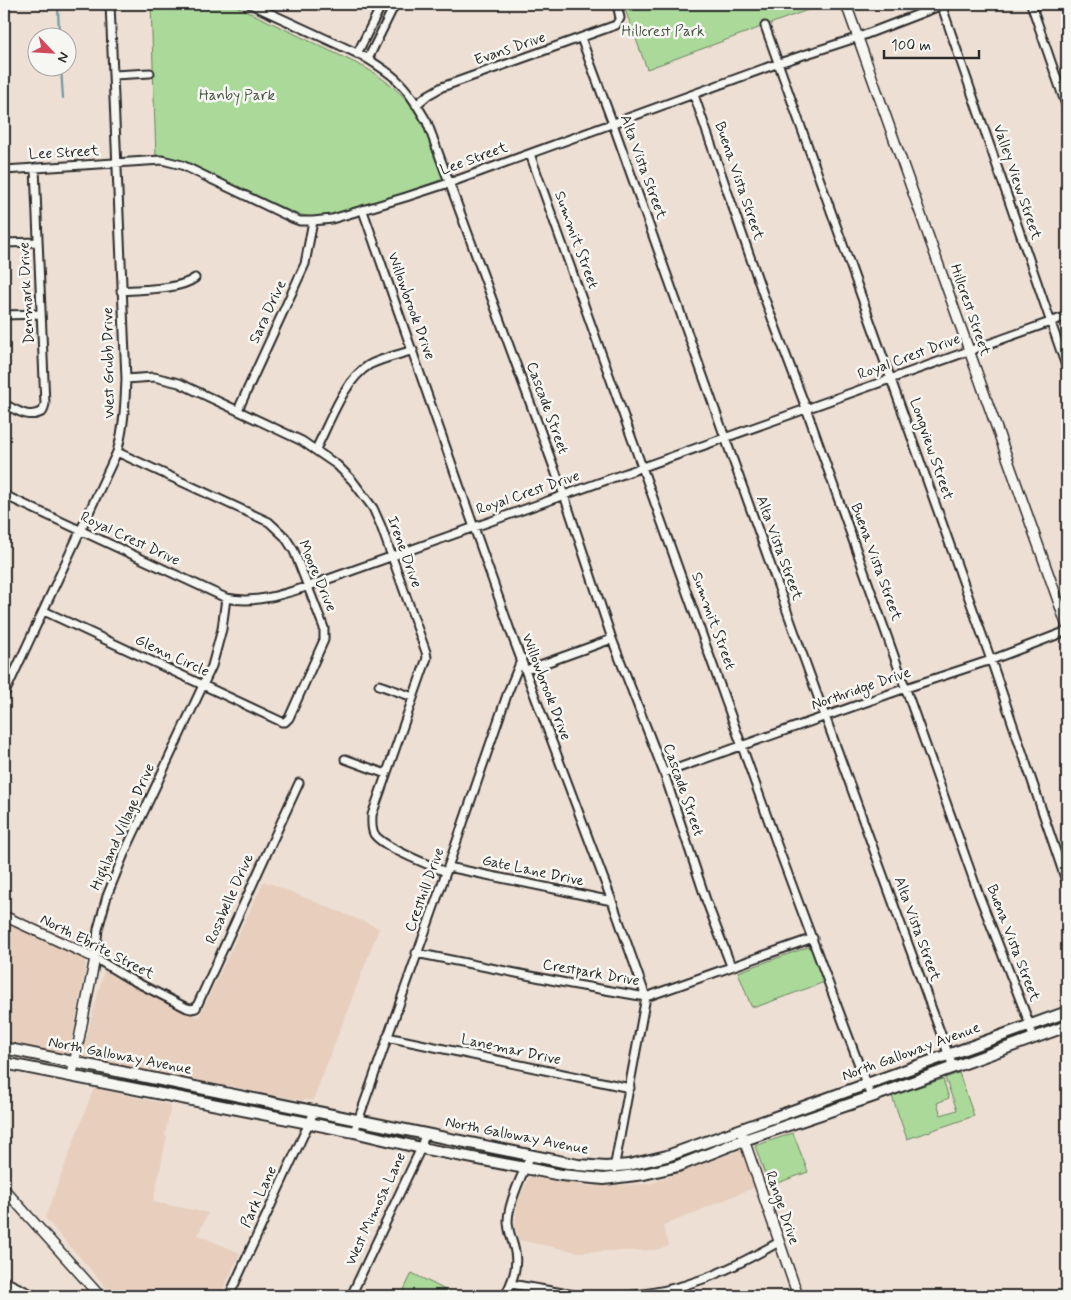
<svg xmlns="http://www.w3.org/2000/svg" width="1071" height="1300" viewBox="0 0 1071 1300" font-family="Mynerve,sans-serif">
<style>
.built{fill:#e7cebd}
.green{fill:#aad999;stroke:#6a8262}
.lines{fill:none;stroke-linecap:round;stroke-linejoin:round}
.stream{stroke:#64929e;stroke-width:2}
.minor-casing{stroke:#2b2b2b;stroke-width:11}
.tertiary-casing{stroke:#2b2b2b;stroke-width:12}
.secondary-casing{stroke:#2b2b2b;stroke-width:14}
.primary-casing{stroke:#2b2b2b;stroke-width:15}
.minor{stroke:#f6f6f2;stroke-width:7}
.tertiary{stroke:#f6f6f2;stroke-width:9}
.secondary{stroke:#f6f6f2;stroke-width:10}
.primary{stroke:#f6f6f2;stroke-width:11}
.labels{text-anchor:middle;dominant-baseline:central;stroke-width:5;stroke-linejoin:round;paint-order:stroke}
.park-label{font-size:15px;fill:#4b5646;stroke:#f6f6f2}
.street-label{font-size:15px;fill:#2b2b2b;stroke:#f6f6f2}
</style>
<rect width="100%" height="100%" fill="#eddfd3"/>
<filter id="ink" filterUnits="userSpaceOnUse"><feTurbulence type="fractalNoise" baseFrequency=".02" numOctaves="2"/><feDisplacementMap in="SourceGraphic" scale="10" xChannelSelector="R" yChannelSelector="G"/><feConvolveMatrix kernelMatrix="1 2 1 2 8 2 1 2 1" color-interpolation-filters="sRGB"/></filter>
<g filter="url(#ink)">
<path class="built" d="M264 881 379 928 313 1100H301L222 1085 89 1059 84 1056 83 1051 104 971 199 1017Z
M4 920 82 956 86 965 69 1055 4 1042Z
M94 1088 171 1105 165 1135 167 1136 153 1202 208 1213 198 1235 240 1253 220 1296H114L45 1218Z
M741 1150 755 1187 663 1226 669 1246 654 1250 577 1252 519 1240 515 1225 517 1204 530 1175 585 1186 649 1184Z"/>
<path class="green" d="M151 4H232L364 67C381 77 397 88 410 104 426 125 434 154 443 179L361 208 324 218 310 217 294 213 183 161 171 158H156Z
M623 4H824L647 69Z
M808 947 812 950 823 981 822 983 756 1007 751 1006 738 972Z
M959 1073 974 1116 907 1139 892 1096 943 1079 949 1098 937 1103 941 1115 957 1110 945 1078Z
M793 1133 808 1172 769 1186 755 1146Z
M412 1273 457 1296H401Z"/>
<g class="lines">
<path class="stream" d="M58 4 59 38
M61 68 63 98"/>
<g class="minor-casing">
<path id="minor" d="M250 4 363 56C374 63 386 70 396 79 409 91 418 107 427 122L564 495 612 639 664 773 706 900 731 966
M941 4 1067 369
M1031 4 1067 108
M765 26 991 660 1067 884
M581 38 613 124 802 653 953 1067
M357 54 382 4
M368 59 395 4
M114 75 150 73
M694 95 764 297 806 408 979 895 1030 1025 1033 1039
M416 105 428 95 442 87 616 25 620 18 617 4
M530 154 779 850 871 1097
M4 170 162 160 182 165 292 218 300 221H313L332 219 406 197 449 183 779 63 859 37 945 4
M363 211 510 630 612 901 646 997 614 1169
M4 243 38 242
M121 291C142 289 179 290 195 278
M4 315 41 314
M126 379 154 377 179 383 302 441 337 465 352 480 373 508 381 526 426 652 427 658 372 815C372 821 371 828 374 834 384 848 429 865 446 872
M4 404C17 410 29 420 43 411L45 404 35 168
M238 410 305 264 313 221
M316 449C329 424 344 380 369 365 382 358 399 355 413 350
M4 495 226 598C255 604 281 595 309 586L1067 316
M226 598 222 629 212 666 124 854 107 896 98 929 95 958 128 978 187 1008 191 1009 196 1008 299 783
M44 611 282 722H285L289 718 324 640V628L294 551 285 537 269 522 117 452
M526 670 612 639
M379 685 413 697
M4 695 117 452C124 428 125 404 126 379L110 4
M345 759 386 774
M664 773 906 688 991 660 1067 631
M448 867 612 901
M416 953 571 984 646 997 813 938
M387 1037 630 1088
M354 1132 448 867 508 692 522 658
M511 1284 580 1296
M229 1296 315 1110
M351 1296 421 1148 425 1133
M505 1296C512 1282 518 1268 515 1252 513 1241 508 1232 508 1221 508 1203 523 1172 531 1155
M625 1296C684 1292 728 1271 779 1242"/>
</g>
<g class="tertiary-casing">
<path id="tertiary" d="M846 4 1067 626
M4 916 95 958 72 1075
M742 1134 798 1296
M4 1189 100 1296"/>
</g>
<g class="secondary-casing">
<path id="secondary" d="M4 1048 578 1165 606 1167 629 1165 667 1156 1067 1012
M4 1063 354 1132 421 1148 525 1168 561 1175 604 1179 644 1174 678 1166 744 1140 871 1097 1067 1026"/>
</g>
<g class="primary-casing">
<path id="primary" d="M4 1283 31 1296"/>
</g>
<use href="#minor" class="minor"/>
<use href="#tertiary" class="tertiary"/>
<use href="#secondary" class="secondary"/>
<use href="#primary" class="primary"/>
</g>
</g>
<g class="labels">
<g class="park-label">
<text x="663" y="32">Hillcrest Park</text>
<text x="237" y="96">Hanby Park</text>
</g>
<g class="street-label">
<text transform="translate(510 49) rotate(-19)">Evans Drive</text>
<text transform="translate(64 153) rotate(-3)">Lee Street</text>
<text transform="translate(474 159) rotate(-20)">Lee Street</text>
<text transform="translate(643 167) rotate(70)">Alta Vista Street</text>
<text transform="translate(739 181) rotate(71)">Buena Vista Street</text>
<text transform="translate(1017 182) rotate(71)">Valley View Street</text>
<text transform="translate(576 240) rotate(70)">Summit Street</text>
<text transform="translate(27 293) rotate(-93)">Denmark Drive</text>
<text transform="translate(411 306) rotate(70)">Willowbrook Drive</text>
<text transform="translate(970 310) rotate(71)">Hillcrest Street</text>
<text transform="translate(268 312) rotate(-65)">Sara Drive</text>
<text transform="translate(909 357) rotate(-20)">Royal Crest Drive</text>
<text transform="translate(109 363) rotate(-91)">West Grubb Drive</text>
<text transform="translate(547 408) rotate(70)">Cascade Street</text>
<text transform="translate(931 449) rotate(71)">Longview Street</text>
<text transform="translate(528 493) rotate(-19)">Royal Crest Drive</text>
<text transform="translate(130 539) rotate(25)">Royal Crest Drive</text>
<text transform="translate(779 548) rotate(70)">Alta Vista Street</text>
<text transform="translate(404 552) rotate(70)">Irene Drive</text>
<text transform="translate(876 562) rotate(70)">Buena Vista Street</text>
<text transform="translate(317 576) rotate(67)">Moore Drive</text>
<text transform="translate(713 621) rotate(70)">Summit Street</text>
<text transform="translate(172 656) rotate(25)">Glenn Circle</text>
<text transform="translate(546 687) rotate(69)">Willowbrook Drive</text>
<text transform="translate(861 689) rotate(-19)">Northridge Drive</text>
<text transform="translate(683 790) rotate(71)">Cascade Street</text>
<text transform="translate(123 827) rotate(-66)">Highland Village Drive</text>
<text transform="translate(533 871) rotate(12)">Gate Lane Drive</text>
<text transform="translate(425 890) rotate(-70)">Cresthill Drive</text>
<text transform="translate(230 899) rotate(-66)">Rosabelle Drive</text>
<text transform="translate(917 929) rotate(70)">Alta Vista Street</text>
<text transform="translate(1013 943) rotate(69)">Buena Vista Street</text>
<text transform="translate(97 947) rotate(27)">North Ebrite Street</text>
<text transform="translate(591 973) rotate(10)">Crestpark Drive</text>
<text transform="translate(511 1050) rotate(12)">Lanemar Drive</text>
<text transform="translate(911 1052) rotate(-20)">North Galloway Avenue</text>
<text transform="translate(120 1056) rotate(11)">North Galloway Avenue</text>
<text transform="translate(517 1136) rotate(11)">North Galloway Avenue</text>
<text transform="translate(259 1197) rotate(-65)">Park Lane</text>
<text transform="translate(782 1208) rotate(71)">Range Drive</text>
<text transform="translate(376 1209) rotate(-65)">West Mimosa Lane</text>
</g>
</g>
<rect width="1071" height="1300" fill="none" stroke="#f6f6f2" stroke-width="20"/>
<rect x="10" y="10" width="1051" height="1280" fill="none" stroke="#2b2b2b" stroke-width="2" filter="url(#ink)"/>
<g transform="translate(52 52) rotate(115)"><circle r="24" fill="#f6f6f2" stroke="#a5a5a2"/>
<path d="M0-4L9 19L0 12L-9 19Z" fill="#d1495b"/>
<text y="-8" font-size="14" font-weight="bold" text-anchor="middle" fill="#2b2b2b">N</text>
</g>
<path d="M884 50v8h95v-8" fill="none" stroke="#2b2b2b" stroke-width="2.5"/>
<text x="891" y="50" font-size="15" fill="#2b2b2b" stroke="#f6f6f2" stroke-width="4" paint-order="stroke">100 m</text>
</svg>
